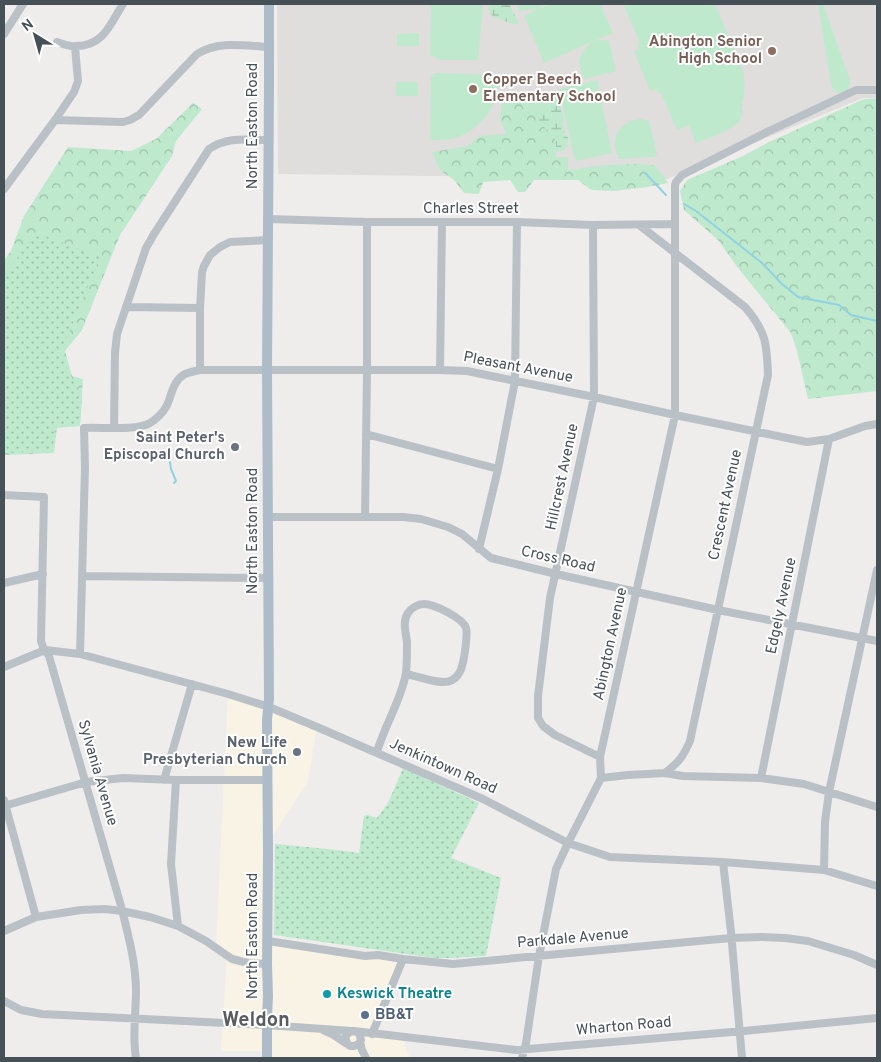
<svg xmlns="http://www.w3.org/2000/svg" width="881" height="1062" viewBox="0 0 881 1062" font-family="Overpass,sans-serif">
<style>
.commercial{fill:#f9f3e6}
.education{fill:#e0dddd}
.grass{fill:#bee9cd}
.forest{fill:url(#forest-crowns)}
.wetland{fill:url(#wetland-marsh)}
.park{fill:url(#park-dots)}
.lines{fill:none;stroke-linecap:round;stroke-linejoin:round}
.stream{stroke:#8fd3e2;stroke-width:2}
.minor{stroke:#b9c1c7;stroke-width:8}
.major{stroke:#aebcc9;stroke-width:10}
.education-dot{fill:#8d6e63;stroke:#fff;stroke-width:2}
.worship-dot{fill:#6b7280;stroke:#fff;stroke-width:2}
.culture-dot{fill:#0f9aa8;stroke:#fff;stroke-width:2}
.service-dot{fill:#5c6f8a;stroke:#fff;stroke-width:2}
.labels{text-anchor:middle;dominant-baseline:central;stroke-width:4;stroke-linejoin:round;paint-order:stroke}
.education-label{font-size:15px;font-weight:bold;fill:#785e54;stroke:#fff;text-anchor:end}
.street-label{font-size:15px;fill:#465057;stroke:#fff}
.worship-label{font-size:15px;font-weight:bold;fill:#5b616d;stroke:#fff;text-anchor:end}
.culture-label{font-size:15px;font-weight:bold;fill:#0d838f;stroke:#fff;text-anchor:start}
.service-label{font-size:15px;font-weight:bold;fill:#4e5e75;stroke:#fff;text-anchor:start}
.district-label{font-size:20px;font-weight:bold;fill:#5a5d60;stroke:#fff}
</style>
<defs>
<pattern id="forest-crowns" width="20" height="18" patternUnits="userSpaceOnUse" patternTransform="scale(1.25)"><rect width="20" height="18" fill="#bee9cd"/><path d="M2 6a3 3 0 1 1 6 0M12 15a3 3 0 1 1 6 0" fill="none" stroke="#9cbfa9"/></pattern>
<pattern id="wetland-marsh" width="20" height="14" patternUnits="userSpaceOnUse" patternTransform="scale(1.25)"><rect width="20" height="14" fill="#bee9cd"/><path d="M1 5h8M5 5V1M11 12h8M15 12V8" fill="none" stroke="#9cbfa9"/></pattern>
<pattern id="park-dots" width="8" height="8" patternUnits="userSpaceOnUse" patternTransform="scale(1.25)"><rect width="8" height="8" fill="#bee9cd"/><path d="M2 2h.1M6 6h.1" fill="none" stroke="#9cbfa9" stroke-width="1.8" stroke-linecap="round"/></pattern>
</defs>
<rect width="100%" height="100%" fill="#efecec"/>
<path class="commercial" d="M228 694 317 727 308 781 268 843V941L403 959 372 1034 402 1037 410 1058H267V1051H221L227 955 216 948Z"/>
<path class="education" d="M277 4H877V99L863 98 667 179 278 174Z"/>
<path class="grass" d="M431 4H483L478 60H441L430 55Z
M518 4H544L540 8 551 4H600L613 33 594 41 602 40 609 41 616 71 585 79C575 60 579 56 591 42L544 63 524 16 538 9 518 11Z
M628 4H709L710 6 715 4 743 71C746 85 744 96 741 110H743C743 112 742 117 741 118 736 130 708 138 696 143L689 126H687L677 130 661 93 657 92 656 89 650 91 634 51 639 49 638 46 640 43 624 6Z
M818 4H823L850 80C851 94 837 99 831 85Z
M419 33V46H397V34Z
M435 73 499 75C498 81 499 88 497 95 492 113 476 131 458 137 449 140 439 140 430 140L431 76Z
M597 80 612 153 575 161 559 89Z
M396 82H418V96H396Z
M642 119 649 121 657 154 654 157 619 159C608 139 619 120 642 119Z"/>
<path class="forest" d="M528 98 538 109 544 127 554 135 557 151 555 157H568V170C597 166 625 162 654 165L663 175 668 183 647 187 614 191 591 190 578 180H534L525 192H518L510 180 483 182 479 194 464 193 454 180 439 169 432 152 468 146 480 136 506 134 500 119 502 101Z
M864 99H877V391L808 399 797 351 791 333 738 268 718 240 684 210 680 191 687 180 743 156 769 142Z
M193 103 202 109 176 141 172 156 120 235 82 330 65 351 72 376 83 379 80 426 57 428 54 453 4 455V260L11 251 24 216 68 147 131 151 156 139Z"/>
<path class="wetland" d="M489 4H509L518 22V24C509 24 500 19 492 16L488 10Z
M551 93 559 98 561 110 564 117 563 123 565 133 568 138V145L563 151H557L554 135 544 127 536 116 538 109 528 98Z"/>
<path class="park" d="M37 233 100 257 60 354 82 398 80 425 55 426 53 451 4 453V275Z
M403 768 479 803 451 858 501 878 486 956 450 958H435L274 935 275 844 328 849 359 853 364 816 367 815 377 818 388 803Z"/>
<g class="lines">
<path class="stream" d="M645 173 666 195
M684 204 696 211 762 263 782 284 798 297 839 305 851 315 877 321
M169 455 171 469 176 481 174 483"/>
<path class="minor" d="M4 34 23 4
M57 42C63 44 70 47 76 46 104 46 110 24 123 4
M55 120 123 122 130 120 139 115 197 54C219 40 245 46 269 47
M4 189 55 120 74 92 78 81 75 47
M268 219 367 222H517L593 225 675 224
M593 225 594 397 550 598 538 696V718L543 726 555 735 600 757
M639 225 745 307C766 331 767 344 768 375L690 741C683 757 679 762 665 773
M126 307 200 308
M200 370V308L202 272 204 266 210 255 220 247 230 242 268 240
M440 370 442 222
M114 428 115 353 117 334 146 248 154 234 209 149C228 136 247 140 268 140
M366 434 498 469
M4 495 44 497 41 641 43 647 49 656 121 906C128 934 136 963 136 991 136 1013 132 1036 136 1058
M268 517H403L421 519 448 527 462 534 491 558 556 574 718 610 877 641
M365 517 367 370V222
M479 549 498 469 515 381 517 222
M82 576 267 578
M4 583 43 574
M80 654 85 467 84 428C100 427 136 431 150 423 155 420 163 413 166 407 172 396 172 381 185 374 190 372 195 371 200 370H440L467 371 594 397 675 415 807 442 829 439 865 426 877 424
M4 667 45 650 80 654 228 694 269 707 317 727 483 799 568 843 610 857 723 862 824 870 877 886
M377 752C384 727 402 698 406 673 407 664 407 652 407 642 406 633 402 621 408 613 411 608 418 604 424 604 434 604 463 618 466 628 468 634 464 660 462 666 461 672 456 679 450 681 440 685 417 676 406 674
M601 778 628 775 665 773 683 776 761 778 804 784 877 807
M761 778 829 439
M164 780 192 684
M176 780 171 864 178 926
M4 800 36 917
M4 806 86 782 123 778 176 780H268
M723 862 731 932 742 1058
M824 870 825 822 829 792 877 570
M4 931 36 917 81 910 105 909 122 911 150 917 178 926 206 941 232 959 248 963 267 964
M268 941 365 956 378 955 403 959 453 964 731 938 762 937 785 938 808 941 854 955 877 965
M4 1001 21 1010 42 1014 266 1025 352 1031
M323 1030 332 1034 350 1046H354L359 1044 361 1040 359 1033 354 1031
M372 1034 403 959
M360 1042 362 1050 366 1058
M348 1044C343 1038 346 1032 354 1031L516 1050 744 1031 877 1018
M522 1058 526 1043 539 956 556 869 568 843 601 778 600 757 675 415V185L676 182 682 175 763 134 856 90H877"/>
<path class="major" d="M267 1058V1019L268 996 267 964 268 853 267 720 269 699 267 370 269 88V4"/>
</g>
<g class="education-dot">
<circle cx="772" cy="51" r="5"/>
<circle cx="473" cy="89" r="5"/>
</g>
<g class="worship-dot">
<circle cx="235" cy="447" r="5"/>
<circle cx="297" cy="752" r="5"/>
</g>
<circle class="culture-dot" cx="327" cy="994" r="5"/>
<circle class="service-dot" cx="365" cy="1015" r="5"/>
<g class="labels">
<g class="education-label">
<text x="762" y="42">Abington Senior<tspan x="762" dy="17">High School</tspan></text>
<text x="483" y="80" text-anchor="start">Copper Beech<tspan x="483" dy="17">Elementary School</tspan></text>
</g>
<g class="street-label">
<text transform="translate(253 126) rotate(-90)">North Easton Road</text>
<text x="471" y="209">Charles Street</text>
<text transform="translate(518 368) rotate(11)">Pleasant Avenue</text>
<text transform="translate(563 477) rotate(-78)">Hillcrest Avenue</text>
<text transform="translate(726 505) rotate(-78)">Crescent Avenue</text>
<text transform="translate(253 531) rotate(-90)">North Easton Road</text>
<text transform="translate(558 560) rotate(13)">Cross Road</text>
<text transform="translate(782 606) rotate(-78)">Edgely Avenue</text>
<text transform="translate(611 644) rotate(-78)">Abington Avenue</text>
<text transform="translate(443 767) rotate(24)">Jenkintown Road</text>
<text transform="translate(97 773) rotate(74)">Sylvania Avenue</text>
<text transform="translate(253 936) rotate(-90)">North Easton Road</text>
<text transform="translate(573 939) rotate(-5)">Parkdale Avenue</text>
<text transform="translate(624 1027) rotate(-5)">Wharton Road</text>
</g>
<g class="worship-label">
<text x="225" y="438">Saint Peter's<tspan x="225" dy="17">Episcopal Church</tspan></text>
<text x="287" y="743">New Life<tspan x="287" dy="17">Presbyterian Church</tspan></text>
</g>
<g class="culture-label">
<text x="337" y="994">Keswick Theatre</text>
</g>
<g class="service-label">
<text x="375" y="1015">BB&amp;T</text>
</g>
<g class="district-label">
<text x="256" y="1021">Weldon</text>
</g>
</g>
<rect width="881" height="1062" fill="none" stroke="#465057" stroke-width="10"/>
<g transform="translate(35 35) rotate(323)" stroke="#ffffff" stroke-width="4" paint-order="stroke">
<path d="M0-4L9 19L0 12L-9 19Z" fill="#465057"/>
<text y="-8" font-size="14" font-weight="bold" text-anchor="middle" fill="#465057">N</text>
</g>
</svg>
